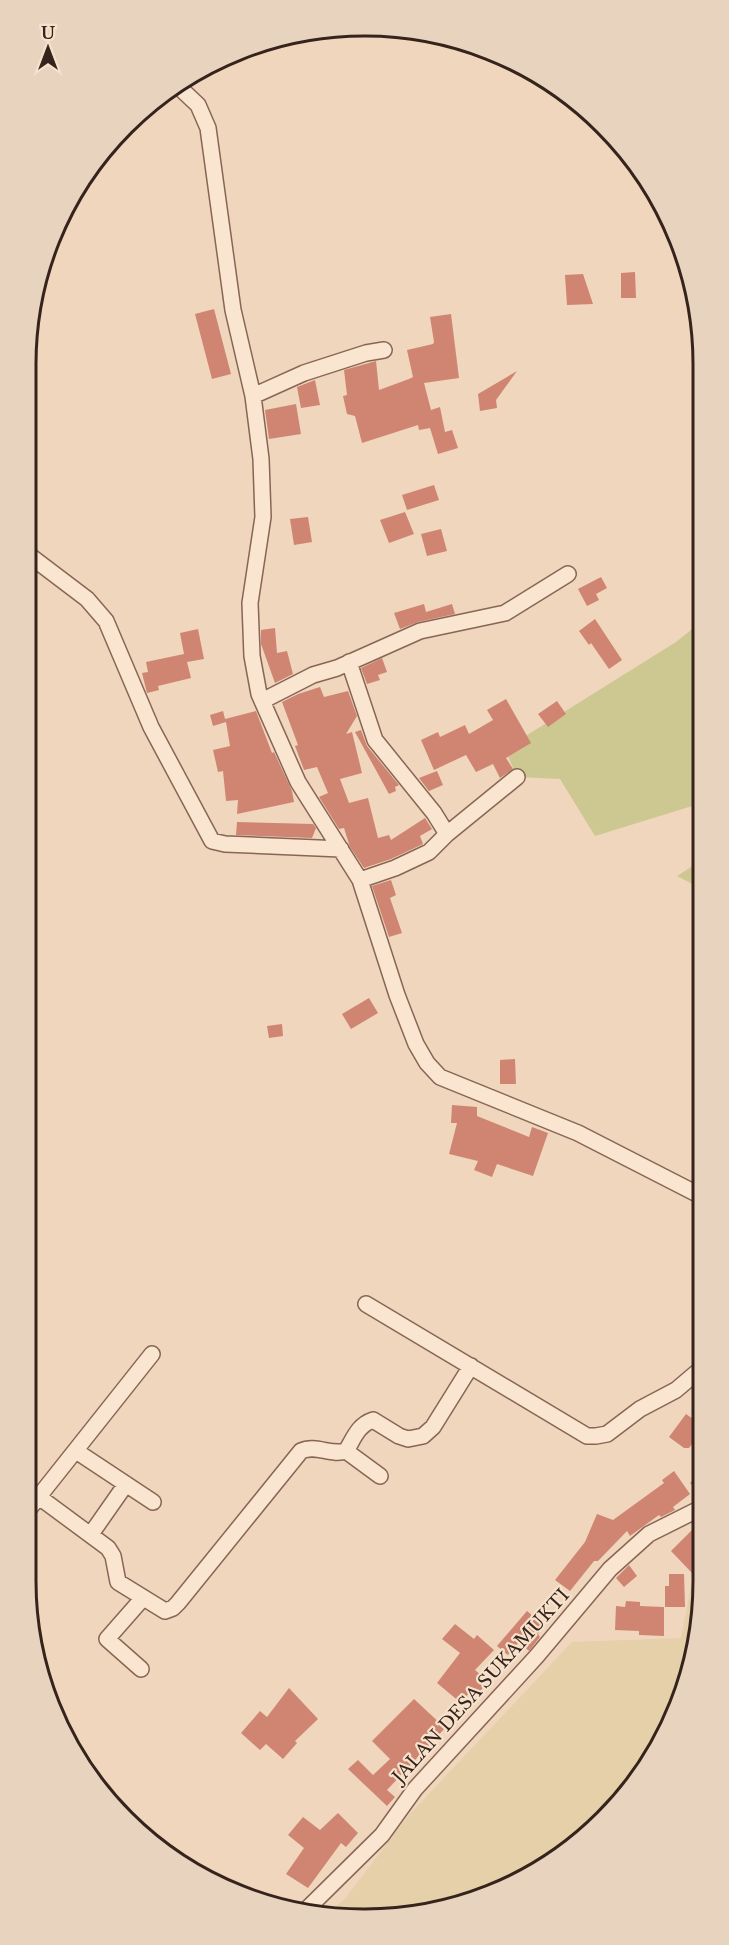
<svg xmlns="http://www.w3.org/2000/svg" width="729" height="1945" viewBox="0 0 729 1945" font-family="'Libre Baskerville',serif">
<style>
.farmland{fill:#e5d0aa}
.green{fill:#cdc891}
.building{fill:#cf8571}
.lines{fill:none;stroke-linecap:round;stroke-linejoin:round}
.minor-casing{stroke:#876655;stroke-width:18}
.minor{stroke:#fae5d0;stroke-width:15}
.labels{text-anchor:middle;dominant-baseline:central;stroke-width:4.5;stroke-linejoin:round;paint-order:stroke}
.street-label{font-size:18px;fill:#36231b;stroke:#f6e2cc}
.rim{fill:none;stroke:#36231b;stroke-width:3}
</style>
<rect width="100%" height="100%" fill="#efd6bd"/>
<path class="farmland" d="M703 1581 692 1669 634 1787 553 1863 431 1913 321 1917 344 1900 408 1816 572 1642 681 1638 692 1582Z"/>
<path class="green" d="M701 622 702 803 595 836 560 779 517 777 505 749 676 642Z
M702 860V889L677 876Z"/>
<path class="building" d="M635 272 636 298H621V273Z
M583 274 593 304 567 305 565 275Z
M214 309 231 374 212 379 195 314Z
M451 314 459 378 424 383 431 410 440 407 445 432 452 430 458 448 438 454 430 428 419 430 418 425 362 443 355 416 347 414 343 396 347 395 344 370 376 361 379 390 409 379 413 377 407 350 433 344 434 342 430 317Z
M517 371 496 400 497 408 480 411 478 394Z
M315 380 320 405 301 408 297 387Z
M296 404 301 434 269 439 265 410Z
M434 485 439 500 407 510 402 495Z
M405 512 414 534 389 543 380 520Z
M308 517 312 542 294 545 290 519Z
M441 529 447 551 427 556 421 534Z
M601 577 607 588 596 594 599 600 587 606 578 589Z
M424 604 426 612 452 604 455 614 418 622 400 629 394 613Z
M595 619 622 660 609 669 591 643 589 645 579 631Z
M275 628 277 653 287 651 293 674 275 683 261 644V630Z
M198 629 204 659 187 662 191 678 158 686 159 690 147 693 142 673 148 672 146 662 184 654 180 633Z
M382 658 387 672 378 675 380 680 367 684 361 668Z
M320 687 324 697 348 691 357 716 346 734 352 732 362 773 340 779 349 803 368 798 378 838 389 835 391 840 425 818 432 829 420 836 423 844 391 859 364 868 350 847 344 828 339 829 319 797 328 793 317 767 304 770 295 746 298 745 282 702 298 694Z
M506 699 531 743 506 758 513 769 500 778 493 764 476 772 466 755 434 770 421 740 438 732 440 737 465 725 469 734 493 720 487 710Z
M557 701 566 714 548 727 538 714Z
M223 711 225 719 256 711 272 753 274 752 292 791 294 802 237 814 238 800 226 801 223 771 218 772 213 750 230 746 226 722 213 726 210 715Z
M361 730 367 746 399 785 395 787 396 791 389 794 355 732Z
M437 771 443 785 429 791 419 778Z
M237 822 313 824 316 828 312 838 236 835Z
M391 880 396 895 390 898 402 933 389 937 372 886Z
M369 998 378 1013 351 1029 342 1014Z
M282 1024 283 1036 269 1038 267 1026Z
M515 1059 516 1084H500V1060Z
M452 1105 477 1107V1116L529 1137 532 1127 548 1133 533 1176 497 1164 492 1177 474 1170 478 1161 449 1154 457 1123H451Z
M686 1414 703 1426V1429L689 1448H684L669 1437Z
M703 1470V1497L702 1498 690 1483Z
M674 1471 690 1494 673 1507 675 1510 661 1517 659 1515 630 1536 627 1531 598 1561H594L570 1591 555 1580 585 1542 597 1514 613 1520 664 1483 662 1480Z
M703 1519V1562L692 1573 671 1551Z
M629 1565 637 1576 624 1587 616 1578Z
M669 1574H684L685 1607H665V1586H669Z
M626 1601 640 1602V1606L664 1607V1636L639 1635V1631L615 1630 616 1606 625 1607Z
M527 1611 545 1626 538 1634 540 1637 529 1651 519 1642 508 1655 497 1646Z
M455 1624 474 1639 477 1635 494 1650 475 1670 488 1681 475 1698 469 1693 461 1703 437 1683 460 1653 442 1639Z
M289 1688 318 1719 295 1741 297 1743 283 1759 266 1744 260 1750 241 1733 260 1711 267 1717Z
M414 1699 445 1728 387 1790 395 1797 387 1806 348 1769 358 1760 373 1775 390 1759 372 1741Z
M338 1813 358 1833 346 1847 341 1843 308 1888 286 1874 304 1848 288 1835 303 1817 320 1830Z"/>
<g class="lines">
<g class="minor-casing">
<path id="minor" d="M177 87 180 88 198 105 208 128 233 310 253 396 261 459 263 517 250 603 252 656 259 694 298 782 360 880 397 995 416 1044 427 1063 440 1077 578 1133 703 1197
M253 396 304 373 366 353 384 350
M25 552 87 599 106 621 151 727 212 841 225 844 341 849
M349 662 375 740 434 813 447 834
M262 701 313 675 337 668 420 631 505 613 568 574
M360 880 395 868 429 852 447 834 517 777
M366 1304 587 1436H596L607 1434 640 1409 676 1390 696 1373 703 1378
M76 1451 153 1502
M346 1451 380 1476
M39 1497 108 1548 113 1556 118 1582 165 1611 173 1608 178 1603 301 1451C316 1444 331 1456 346 1451 354 1438 358 1425 373 1420L399 1436 408 1439 423 1436 433 1427 471 1366
M25 1514 152 1354
M91 1534 126 1484
M141 1669 107 1639 143 1598
M305 1911 382 1835 415 1789 536 1657 610 1569 649 1534 703 1507"/>
</g>
<use href="#minor" class="minor"/>
</g>
<g class="labels">
<g class="street-label">
<text transform="translate(481 1686) rotate(-48)">JALAN DESA SUKAMUKTI</text>
</g>
</g>
<path d="M0 0H729V1945H0ZM364 36H365A328 328 0 0 1 693 364V1581A328 328 0 0 1 365 1909H364A328 328 0 0 1 36 1581V364A328 328 0 0 1 364 36Z" fill="#e7d3be" fill-rule="evenodd"/>
<path class="rim" d="M364 36H365A328 328 0 0 1 693 364V1581A328 328 0 0 1 365 1909H364A328 328 0 0 1 36 1581V364A328 328 0 0 1 364 36Z"/>
<g transform="translate(48 48)" stroke="#f6e2cc" stroke-width="4.5" paint-order="stroke">
<path d="M0-4.5L10 22L0 15L-10 22Z" fill="#36231b"/>
<text y="-9" font-size="16" font-weight="bold" text-anchor="middle" fill="#36231b">U</text>
</g>
</svg>
